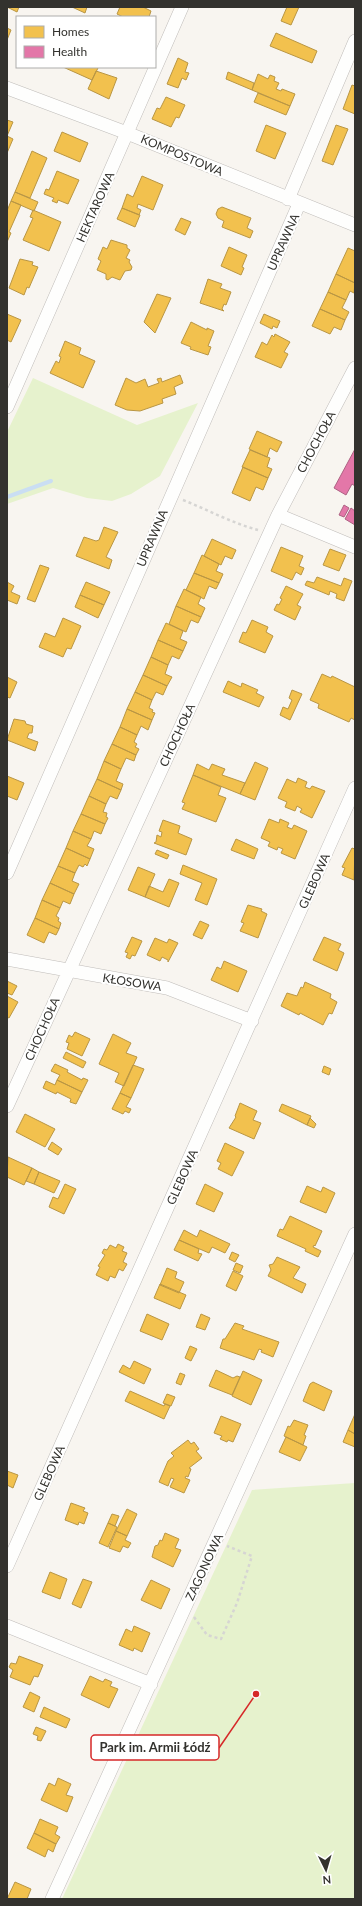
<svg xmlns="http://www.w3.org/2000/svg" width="362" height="1906" viewBox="0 0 362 1906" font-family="Lato,sans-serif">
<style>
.green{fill:#e6f2cd}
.homes{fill:#f2c14e;stroke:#b99644}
.health{fill:#e377a8;stroke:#ae6283}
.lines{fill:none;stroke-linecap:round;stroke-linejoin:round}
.stream{stroke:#cadef3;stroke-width:4}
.street-casing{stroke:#c0bdba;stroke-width:14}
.path{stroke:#d6d5d3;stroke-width:2.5;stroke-dasharray:3 3;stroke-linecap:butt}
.street{stroke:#fefefd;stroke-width:13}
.labels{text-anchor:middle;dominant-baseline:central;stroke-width:4;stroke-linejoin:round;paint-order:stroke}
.street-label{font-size:12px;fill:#33322e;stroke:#fff}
.leader{fill:none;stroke:#d62828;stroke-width:1.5}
.callout-dot{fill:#d62828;stroke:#fff;stroke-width:1.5}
.callout{fill:#fff;stroke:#d62828;stroke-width:1.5}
.callout-label{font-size:13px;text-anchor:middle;font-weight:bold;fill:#33322e}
</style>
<rect width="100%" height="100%" fill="#f8f5f0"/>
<path class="green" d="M33 378 137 425 198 403 160 476 131 494 112 501 87 498 53 488 7 504V432Z
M355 1483V1899H62L252 1490Z"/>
<path class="homes" d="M7 7H19L17 12Z
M72 7H87L85 13Z
M120 7H143L151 11 149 17H123L117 14Z
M287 7H299L291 25 281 21Z
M7 28 11 30 7 40Z
M276 33 317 51 312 63 270 46Z
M178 58 188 63 185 72 189 73 186 80 182 78 178 88 167 84Z
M63 67H96L98 68 92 80Z
M96 71 117 78 109 99 88 89Z
M228 72 254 83 252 90 226 79Z
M258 74 268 79 270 75 275 77 274 81 279 83 276 89 281 91 282 89 295 94 290 106 252 90Z
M352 85 355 86V114L343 109Z
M258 93 290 106 286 115 254 102Z
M166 97 185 105 179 118 176 117 171 127 152 119 157 108 160 109Z
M7 120 13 122 7 136 13 139 7 153Z
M266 125 286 133 275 159 256 151Z
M336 125 348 129 333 165 322 161Z
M62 132 88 143 80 162 54 151Z
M32 151 47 158 30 198 15 192Z
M57 171 79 180 68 204 58 200 57 203 52 201 54 198 44 194 46 189 49 190Z
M142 176 163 185 153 210 138 204 137 208 141 210 139 215 122 208 127 194 133 197Z
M15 192 38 202 34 211 11 201Z
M11 201 21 205 9 232 11 233 7 242V211Z
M222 207 251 218 247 228 253 231 250 238 222 227 224 221 218 218 216 214 218 209Z
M122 208 140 215 135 227 117 219Z
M33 210 61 222 49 251 23 240 33 218 30 217Z
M181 218 191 222 185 235 175 230Z
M111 240 127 245V248L130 250 126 258 130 260 129 262 132 267 131 270 125 271 120 280 112 277 108 280 106 279V274L97 270 101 261 98 259 103 247 107 249Z
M229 247 247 255 242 267 244 268 241 275 221 266Z
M348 248 355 251V283L336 274Z
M20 259 33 262 32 265 38 267 29 288 27 287 24 295 9 288Z
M336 274 355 283 354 293 350 291 346 300 328 292Z
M208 279 222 284 220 288 231 292 226 305 224 304 222 309 224 311 200 303Z
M328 292 346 300 342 308 349 312 345 320 320 309Z
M157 294 171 298 155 333 144 322Z
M320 309 345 320 341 330 334 327 330 334 312 326Z
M7 314 21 320 11 342 7 340Z
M264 314 280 321 277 328 273 326 272 329 260 323Z
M191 322 207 330V328L214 331 208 346 211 347 208 355 190 349 191 347 181 343Z
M275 334 290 342 284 352 288 354 281 368 255 357 262 342 267 345 272 335 274 337Z
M65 341 81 348 79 354 95 361 83 388 50 373 56 361 59 363 61 357 59 356Z
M180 375 183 383 174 387 176 394 162 399 163 403 140 411 127 410 115 405 126 378 136 383 145 379 148 387 159 383 157 379 161 378 162 382Z
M257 431 282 442 277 452 270 448 267 457 249 449Z
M250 450 270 458 267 467 272 469 268 478 242 467Z
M243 467 268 478 263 490 256 487 250 501 232 493Z
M104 527 118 532 106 557 112 560 109 569 76 556 84 537 96 541 99 540Z
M212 539 236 550 232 559 225 556 221 565 204 556Z
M281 547 303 556 299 566 304 568 301 575 296 572 292 580 271 571Z
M330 549 346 555 339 571 323 565Z
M202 555 219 564 216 571 223 574 219 583 194 573Z
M40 565 49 568 35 602 27 599Z
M194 573 219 583 216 589 209 586 204 599 186 590Z
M317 577 341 586 344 578 352 581 344 601 336 598 337 594 330 591 329 595 305 585 307 581 314 583Z
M7 582 14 586 11 592 20 596 17 604 7 600Z
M86 582 110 592 104 605 80 595Z
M286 586 303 594 297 605 301 607 295 620 274 610 277 604 279 605 282 599 280 598Z
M184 589 201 597 198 604 205 608 201 617 176 606Z
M80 595 104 605 98 618 75 607Z
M176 606 201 617 198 623 191 620 186 632 169 624Z
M63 618 81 626 71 649 67 648 63 657 39 647 45 633 55 637Z
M252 620 268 627 266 632 273 636 265 653 239 642 243 632 246 633Z
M166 623 183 631 180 639 187 642 183 651 158 640Z
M158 640 183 651 179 659 172 656 168 665 151 657Z
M151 657 168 665 165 674 172 677 167 686 143 675Z
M322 674 331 678 332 676 355 687V720L351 718 349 722 318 708 319 704 310 700Z
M143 675 167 686 163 695 156 692 152 700 135 692Z
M7 677 17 682 10 698 7 697Z
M228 681 241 687 242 683 258 690 256 693 264 697 259 707 223 692Z
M292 690 302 694 290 720 280 715 283 707 288 709 292 700 289 698Z
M135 692 152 700 149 708 153 710 152 712 155 713 152 720 127 709Z
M127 709 152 720 148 730 141 726 137 735 120 727Z
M14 719 25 721 26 724 33 726 32 733H29L27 738 38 742 35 751 7 740Z
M120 727 137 735 134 742 137 744 135 747 139 749 136 755 112 744Z
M112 744 136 755 134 761 126 758 121 769 104 761Z
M104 761 121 769 116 781 123 784 121 790 97 779Z
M255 762 268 768 255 800 240 794Z
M197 764 209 770 212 764 225 769 222 775 245 783 240 794 193 775Z
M193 775 221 787 218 795 226 798 216 822 182 809 185 803 182 802Z
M7 776 24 783 17 800 7 796Z
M298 778 307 782 305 787 310 789 312 786 325 791 312 818 300 812 302 809 297 806 295 811 285 807 287 802 278 798 287 779 296 783Z
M97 779 121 790 117 799 110 796 106 804 89 796Z
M89 796 106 804 103 812 107 813 106 817 108 818 105 824 81 814Z
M81 814 105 824 101 834 94 831 91 839 73 831Z
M269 819 279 823 280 819 289 823 287 827 292 829 294 825 307 831 295 859 281 853 283 849 278 847 277 850 268 846 270 842 261 838Z
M163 820 180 826 178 833 192 839 186 855 154 843 156 842 157 835 161 837 162 832 159 831Z
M73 831 91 839 87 846 94 849 90 859 66 848Z
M236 839 258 849 254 859 231 850Z
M66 848 90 859 87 866 85 864 83 867 79 865 75 873 58 866Z
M352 848 355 849 354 880 342 875 345 868 342 867Z
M157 850 169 855 167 859 155 854Z
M183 865 217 879 207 905 195 900 202 883 180 874Z
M58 866 75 873 72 881 79 884 74 894 50 883Z
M138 867 155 874 145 897 128 890Z
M169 879 179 883 169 907 145 897 149 886 163 892Z
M50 883 74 894 70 904 63 901 60 908 42 900Z
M42 900 60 908 56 916 59 918 58 921 61 923 59 929 35 918Z
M248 905 262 909 261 911 267 914 258 938 240 931 244 923 241 922Z
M35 918 59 929 56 935 49 932 44 943 27 935Z
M200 921 209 925 202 939 193 935Z
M132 937 142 941 135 956 132 955 130 959 126 957 128 953 125 952Z
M324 937 341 944 338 950 344 953 337 971 313 960Z
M155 938 167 943 169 939 178 943 168 962V960L162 957 160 961 147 955Z
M224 961 247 971 238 992 211 980 217 967 221 969Z
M7 981 17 986 12 995 7 993Z
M305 982 331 994 330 998 337 1002 332 1014 329 1013 323 1025 300 1013 299 1015 281 1006 287 993 297 996 301 987 303 988Z
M7 996 18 1002 9 1018 7 1017Z
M75 1032 90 1039 82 1056 67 1049 69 1043 66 1042 69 1035 72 1037Z
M113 1034 131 1043 126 1053 137 1057 124 1086 115 1082 119 1073 99 1064Z
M66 1052 86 1062 83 1068 63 1058Z
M55 1064 68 1070 67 1072 82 1080 83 1078 88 1080 82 1092 57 1080 60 1075 51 1071Z
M133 1065 144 1069 131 1098 120 1093Z
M324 1066 331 1069 329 1075 322 1072Z
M57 1080 82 1092 76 1104 70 1102 71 1099 57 1092 56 1094 43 1088 46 1081 55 1085Z
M120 1093 131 1098 126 1107 131 1109 129 1113 125 1111 123 1114 112 1109Z
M240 1103 257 1111 253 1120 261 1123 254 1139 229 1128 236 1117 235 1116Z
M282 1104 311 1116 307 1125 279 1111Z
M25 1114 55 1129 45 1147 16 1132Z
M310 1118 316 1124 314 1128 307 1125Z
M52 1142 62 1149 58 1155 48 1149Z
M225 1143 244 1152 232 1176 218 1169 221 1163 217 1161Z
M8 1157 32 1168 24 1185 7 1177Z
M32 1168 39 1172 34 1184 26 1181Z
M39 1172 60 1181 54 1193 34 1184Z
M65 1184 76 1189 64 1214 49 1207 53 1197 58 1199Z
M205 1184 223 1193 214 1212 196 1204Z
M307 1186 321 1192 323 1187 335 1193 326 1213 300 1202Z
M290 1216 322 1231 315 1246 314 1245 313 1247 321 1251 318 1257 305 1251 306 1249 277 1236 280 1229 283 1230Z
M184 1230 197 1237 200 1230 230 1244 225 1253 212 1247 209 1253 179 1240Z
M179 1240 199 1249 198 1253 202 1254 198 1261 174 1250Z
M118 1244 124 1247 122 1251 127 1253 123 1262 127 1264 123 1271 119 1269 115 1278 110 1276 108 1281 96 1275 100 1267 98 1266 105 1255 102 1253 104 1249 107 1250 110 1245 116 1248Z
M232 1252 239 1255 235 1262 229 1259Z
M277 1257 300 1267 293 1278 306 1284 302 1293 268 1276 271 1270 269 1265 273 1264Z
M236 1263 243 1266 240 1273 233 1270Z
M167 1268 177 1272 175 1278 184 1282 179 1293 160 1285Z
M233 1271 243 1276 236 1291 226 1286Z
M160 1284 186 1295 180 1309 154 1298Z
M147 1314 169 1324 162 1340 140 1331Z
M201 1314 210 1318 205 1330 196 1327Z
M235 1323 244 1326 242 1329 279 1342 273 1357 261 1352 262 1350 259 1349 254 1360 220 1348 223 1339H225Z
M190 1346 197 1349 191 1361 185 1358Z
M134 1361 151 1369 144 1384 119 1372 123 1365 130 1369Z
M216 1370 233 1378 237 1376 240 1377 232 1395 209 1386Z
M243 1371 262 1380 251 1405 232 1396Z
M180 1373 185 1375 181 1385 176 1383Z
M313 1382 332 1391 324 1411 303 1401 310 1384Z
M130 1391 164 1406 165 1404 170 1406 164 1419 125 1401Z
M167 1394 175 1397 171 1406 163 1403Z
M355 1414V1434L348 1430Z
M221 1416 241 1424 233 1442 228 1440 227 1442 220 1439 222 1436 214 1433Z
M294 1420 308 1425 304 1435 306 1436 303 1445 284 1436 288 1426 290 1427Z
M348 1430 355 1434V1447L343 1442Z
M286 1437 307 1447 300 1461 279 1452Z
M188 1440 191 1444 194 1442 199 1449 196 1451 202 1458 189 1468 191 1469 188 1477 186 1476 185 1478 190 1480 184 1493 170 1487 174 1479 171 1478 168 1486 159 1482 168 1461 174 1456 171 1453Z
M7 1471 18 1475 13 1488 7 1485Z
M71 1503 85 1508 83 1511 88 1513 84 1524 79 1522 78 1525 65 1520Z
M127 1509 137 1514 127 1536 116 1531Z
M112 1514 119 1516 115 1526 108 1523Z
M108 1523 117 1527 108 1547 99 1543Z
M116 1531 127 1536 125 1540 131 1543 128 1548 123 1546 120 1552 109 1548Z
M165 1533 179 1539 175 1548 181 1550 173 1567 152 1557 155 1546 158 1545 160 1540 162 1541Z
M50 1572 67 1579 60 1599 42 1592Z
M83 1579 92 1582 81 1608 72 1604Z
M151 1580 170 1589 161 1609 141 1600Z
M134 1626 150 1633 142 1652 134 1648 133 1651 119 1645 126 1629 132 1632Z
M19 1656 43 1665 38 1677 34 1676 30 1685 10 1677 13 1670 9 1667 11 1663 16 1664Z
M90 1676 103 1682 105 1679 112 1682 110 1686 118 1689 109 1708 81 1695Z
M30 1692 40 1697 34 1712 23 1707Z
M44 1707 70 1719 66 1728 40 1717Z
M36 1727 46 1731 41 1741 37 1740 38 1736 33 1734Z
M58 1778 71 1784 66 1795 73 1797 67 1812 41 1800 49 1783 55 1786Z
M40 1819 58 1827 55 1834 60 1837 56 1844 34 1833Z
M34 1833 56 1844 53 1852 48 1849 45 1857 27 1848Z
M15 1882 31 1889 27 1899H7Z"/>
<path class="health" d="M355 449V486L352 484 346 495 334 488Z
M344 505 349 508 344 517 339 515Z
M351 508 355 511V525L345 519Z"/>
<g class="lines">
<path class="stream" d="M7 497 51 481"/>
<g class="street-casing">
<path id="street" d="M7 88 127 133 355 225
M288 199 355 41
M7 407 182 7
M278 515 355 547
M7 873 299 204
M7 959 167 988 252 1021
M7 1106 278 515 355 368
M7 1566 355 788
M7 1626 151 1684
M52 1899 355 1234"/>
</g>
<path class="path" d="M183 500C208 510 232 523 258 530
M194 1617 207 1635 221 1639 237 1603 252 1556 227 1546"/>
<use href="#street" class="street"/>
</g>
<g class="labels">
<g class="street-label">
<text transform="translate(182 155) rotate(23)">KOMPOSTOWA</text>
<text transform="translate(95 207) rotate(-66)">HEKTAROWA</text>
<text transform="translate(283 242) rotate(-66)">UPRAWNA</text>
<text transform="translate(316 442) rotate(-62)">CHOCHOŁA</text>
<text transform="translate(152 538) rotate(-67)">UPRAWNA</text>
<text transform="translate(177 735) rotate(-65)">CHOCHOŁA</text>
<text transform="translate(314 881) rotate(-66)">GLEBOWA</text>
<text transform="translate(132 982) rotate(9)">KŁOSOWA</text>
<text transform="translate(42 1029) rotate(-66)">CHOCHOŁA</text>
<text transform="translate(182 1177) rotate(-66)">GLEBOWA</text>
<text transform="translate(49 1473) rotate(-66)">GLEBOWA</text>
<text transform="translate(204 1567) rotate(-65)">ZAGONOWA</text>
</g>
</g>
<path class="leader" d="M256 1694L219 1748"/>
<circle class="callout-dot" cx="256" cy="1694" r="4"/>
<rect class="callout" x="91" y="1735" width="128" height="25" rx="4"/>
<g class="callout-label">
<text x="155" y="1752">Park im. Armii Łódź</text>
</g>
<rect width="362" height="1906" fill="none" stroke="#33322e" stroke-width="16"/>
<rect x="16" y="16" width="140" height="52" fill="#ffffff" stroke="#adadab"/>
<rect x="24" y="26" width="20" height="12" fill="#f2c14e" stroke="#adadab"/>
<text x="52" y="36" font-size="12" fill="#33322e">Homes</text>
<rect x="24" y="46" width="20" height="12" fill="#e377a8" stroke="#adadab"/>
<text x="52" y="56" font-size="12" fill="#33322e">Health</text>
<g transform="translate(326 1870) rotate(175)" stroke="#ffffff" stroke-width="3" paint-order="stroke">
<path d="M0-3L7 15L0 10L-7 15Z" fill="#33322e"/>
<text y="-6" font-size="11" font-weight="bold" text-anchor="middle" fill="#33322e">N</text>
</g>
</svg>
